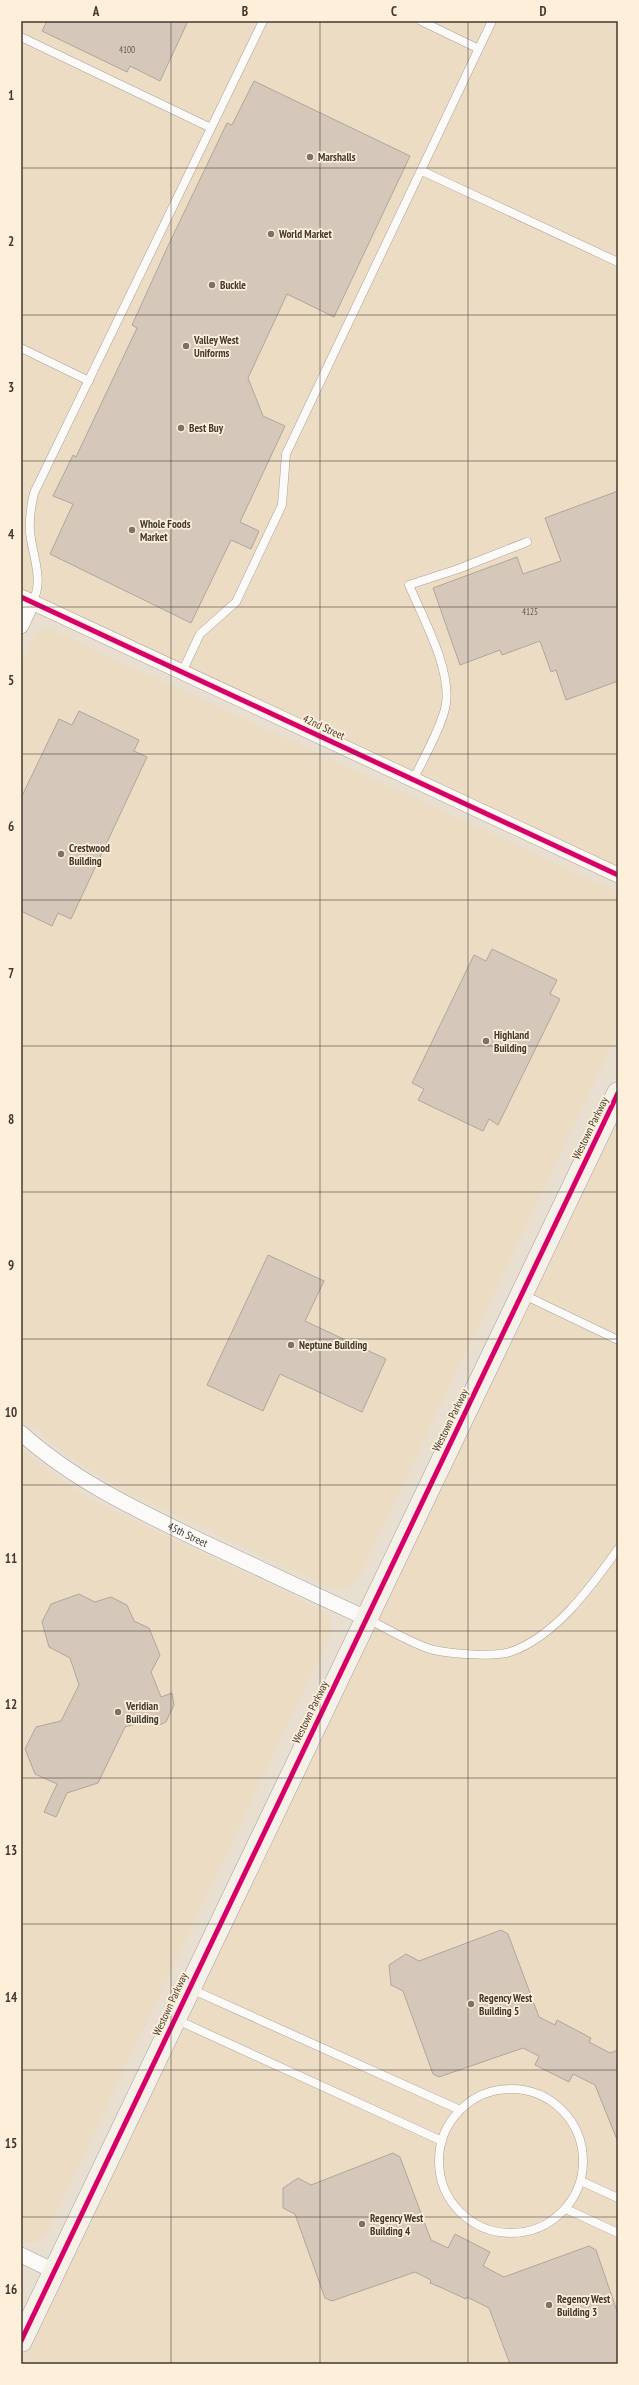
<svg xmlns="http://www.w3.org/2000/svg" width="639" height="2385" viewBox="0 0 639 2385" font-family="'PT Sans Narrow',sans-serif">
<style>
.built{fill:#ecdcc3}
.building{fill:#d5c8bb;stroke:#afa69c}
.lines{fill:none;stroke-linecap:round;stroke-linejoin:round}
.lane-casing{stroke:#a9a297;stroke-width:9}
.street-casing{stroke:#a9a297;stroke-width:16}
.secondary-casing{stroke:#a9a297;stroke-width:23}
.lane{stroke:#fcfaf8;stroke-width:8}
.street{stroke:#fcfaf8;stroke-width:15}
.secondary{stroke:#f4f0ea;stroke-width:22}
.cycleway-casing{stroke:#fdefda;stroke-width:8}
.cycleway{stroke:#d6006c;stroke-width:5}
.grid{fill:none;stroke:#40392f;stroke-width:1;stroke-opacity:0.55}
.poi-dot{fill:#7b7368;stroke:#fdefda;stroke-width:1.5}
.labels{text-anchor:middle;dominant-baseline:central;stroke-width:3.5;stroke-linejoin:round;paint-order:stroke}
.number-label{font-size:9px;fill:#665e53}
.poi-label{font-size:11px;font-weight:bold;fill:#40392f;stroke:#fdefda;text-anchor:start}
.street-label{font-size:11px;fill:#40392f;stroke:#fdefda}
.neatline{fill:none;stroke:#40392f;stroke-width:1.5}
.grid-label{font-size:13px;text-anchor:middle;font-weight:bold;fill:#40392f}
</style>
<rect width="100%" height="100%" fill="#e8dfd1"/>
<path class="built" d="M21 21H618V875L21 597Z
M48 628 618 892V1033L358 1579 347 1588 331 1589 121 1489 65 1454 21 1418V661L36 632Z
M618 1093V2364H21V2341Z
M21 1449 62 1481 93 1500 320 1610 329 1618 332 1631 47 2233 40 2240 30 2243 21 2241Z"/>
<path class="building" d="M47 21H188L160 81 130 66 127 72 42 31Z
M254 81 410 156 334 317 287 294 248 378 263 416 285 426 240 522 259 531 251 549 231 540 191 623 50 554 73 504 53 496 73 455 76 457 137 328 132 325 168 246 227 123 232 125Z
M618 491V681L566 700 556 670 551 672 540 641 502 655 500 650 460 665 433 588 517 557 523 574 561 561 545 518Z
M79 711 139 740 134 751 147 757 71 919 58 913 52 926 21 911V798L59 719 72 725Z
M492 949 557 980 550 994 560 999 498 1125 489 1119 483 1131 418 1100 424 1089 412 1083 474 955 486 961Z
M268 1255 324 1281 305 1321 386 1359 362 1412 280 1374 263 1411 207 1385Z
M79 1594 95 1602 111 1597 127 1605 134 1621 149 1628 160 1655 151 1672 161 1697 172 1693 174 1705 166 1722 157 1726 153 1719 125 1727 98 1783 67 1793 56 1817 44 1812 57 1784 35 1774 25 1749 36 1727 61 1721 79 1685 70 1658 49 1647 42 1622 51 1604Z
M501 1930 508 1934 539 2017 555 2025 557 2020 591 2038 589 2042 610 2053 618 2050V2142L595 2085 573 2074 569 2082 535 2065 539 2056 523 2048 439 2077 433 2074 403 1991 391 1985 389 1965 406 1954 419 1961Z
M393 2153 400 2157 431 2240 448 2248 455 2234 490 2252 483 2266 504 2277 589 2246 596 2250 618 2314V2364H510L489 2308 467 2297 466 2299 442 2288 430 2283 431 2280 415 2272 332 2301 325 2298 295 2214 283 2208V2188L298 2178 311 2185Z"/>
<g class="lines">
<g class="lane-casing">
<path id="lane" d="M421 21 479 49
M21 37 209 127
M422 171 618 262
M21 348 89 381
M32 602C45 582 32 554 30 532 29 519 31 506 34 493L263 21
M182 672 200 634 236 602 282 505 286 454 492 21
M413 780C423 760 443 724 446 704 451 668 423 618 409 585L458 569 527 542
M522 1294 618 1340
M368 1619C386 1628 416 1646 434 1650 451 1654 494 1657 510 1652 555 1637 591 1587 618 1549
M191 1989 460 2110
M175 2019 442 2141
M439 2161a72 72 0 1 1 144 0a72 72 0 1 1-144 0Z
M581 2181 618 2198
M566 2209 618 2233"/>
</g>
<g class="street-casing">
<g id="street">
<path d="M21 597 618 875"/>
<path d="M21 626 32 602"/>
<path id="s1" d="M21 1433C74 1481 139 1511 203 1542 257 1567 311 1593 366 1618"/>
<path d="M21 2255 54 2271"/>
</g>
</g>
<g class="secondary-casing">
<path id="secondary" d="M21 2341 618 1093"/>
</g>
<use href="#lane" class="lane"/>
<use href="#street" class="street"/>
<use href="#secondary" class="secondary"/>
<g class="cycleway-casing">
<path id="cycleway" d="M21 597 618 875
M21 2341 618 1093"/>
</g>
<use href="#cycleway" class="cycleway"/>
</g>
<path class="grid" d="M171 21V2364M320 21V2364M468 21V2364M21 168H618M21 315H618M21 461H618M21 607H618M21 754H618M21 900H618M21 1046H618M21 1192H618M21 1339H618M21 1485H618M21 1631H618M21 1778H618M21 1924H618M21 2070H618M21 2217H618"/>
<g class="poi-dot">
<circle cx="310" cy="157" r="4"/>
<circle cx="271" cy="234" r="4"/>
<circle cx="212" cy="285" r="4"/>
<circle cx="186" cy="346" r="4"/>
<circle cx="181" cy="428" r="4"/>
<circle cx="132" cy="530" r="4"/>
<circle cx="61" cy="854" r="4"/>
<circle cx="486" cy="1041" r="4"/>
<circle cx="291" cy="1345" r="4"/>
<circle cx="118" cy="1712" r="4"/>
<circle cx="471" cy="2004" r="4"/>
<circle cx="362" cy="2224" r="4"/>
<circle cx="549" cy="2305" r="4"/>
</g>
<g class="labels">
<g class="number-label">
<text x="127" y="49">4100</text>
<text x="530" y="611">4125</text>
</g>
<g class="poi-label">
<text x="318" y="157">Marshalls</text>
<text x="279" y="234">World Market</text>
<text x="220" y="285">Buckle</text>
<text x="194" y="340">Valley West<tspan x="194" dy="13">Uniforms</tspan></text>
<text x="189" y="428">Best Buy</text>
<text x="140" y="524">Whole Foods<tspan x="140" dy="13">Market</tspan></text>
<text x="69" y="848">Crestwood<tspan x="69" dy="13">Building</tspan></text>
<text x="494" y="1035">Highland<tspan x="494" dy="13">Building</tspan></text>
<text x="299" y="1345">Neptune Building</text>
<text x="126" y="1706">Veridian<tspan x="126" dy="13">Building</tspan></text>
<text x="479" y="1998">Regency West<tspan x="479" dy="13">Building 5</tspan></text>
<text x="370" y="2218">Regency West<tspan x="370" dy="13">Building 4</tspan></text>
<text x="557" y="2299">Regency West<tspan x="557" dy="13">Building 3</tspan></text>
</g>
<g class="street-label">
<text transform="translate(324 727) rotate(25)">42nd Street</text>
<text transform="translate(590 1128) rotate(-64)">Westown Parkway</text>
<text transform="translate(450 1420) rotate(-64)">Westown Parkway</text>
<text stroke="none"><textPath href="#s1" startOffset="196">45th Street</textPath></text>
<text transform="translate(310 1712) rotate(-64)">Westown Parkway</text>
<text transform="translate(170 2004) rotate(-65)">Westown Parkway</text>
</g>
</g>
<rect width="639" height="2385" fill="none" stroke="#fdefda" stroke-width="44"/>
<rect x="22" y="22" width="595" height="2341" class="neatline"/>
<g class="grid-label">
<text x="96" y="16">A</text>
<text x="245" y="16">B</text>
<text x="394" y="16">C</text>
<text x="543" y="16">D</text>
<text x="11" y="100">1</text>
<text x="11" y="246">2</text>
<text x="11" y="392">3</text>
<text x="11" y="539">4</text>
<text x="11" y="685">5</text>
<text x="11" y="831">6</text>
<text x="11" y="978">7</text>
<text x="11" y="1124">8</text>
<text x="11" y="1270">9</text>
<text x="11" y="1417">10</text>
<text x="11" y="1563">11</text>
<text x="11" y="1709">12</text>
<text x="11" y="1855">13</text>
<text x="11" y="2002">14</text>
<text x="11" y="2148">15</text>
<text x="11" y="2294">16</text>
</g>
</svg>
